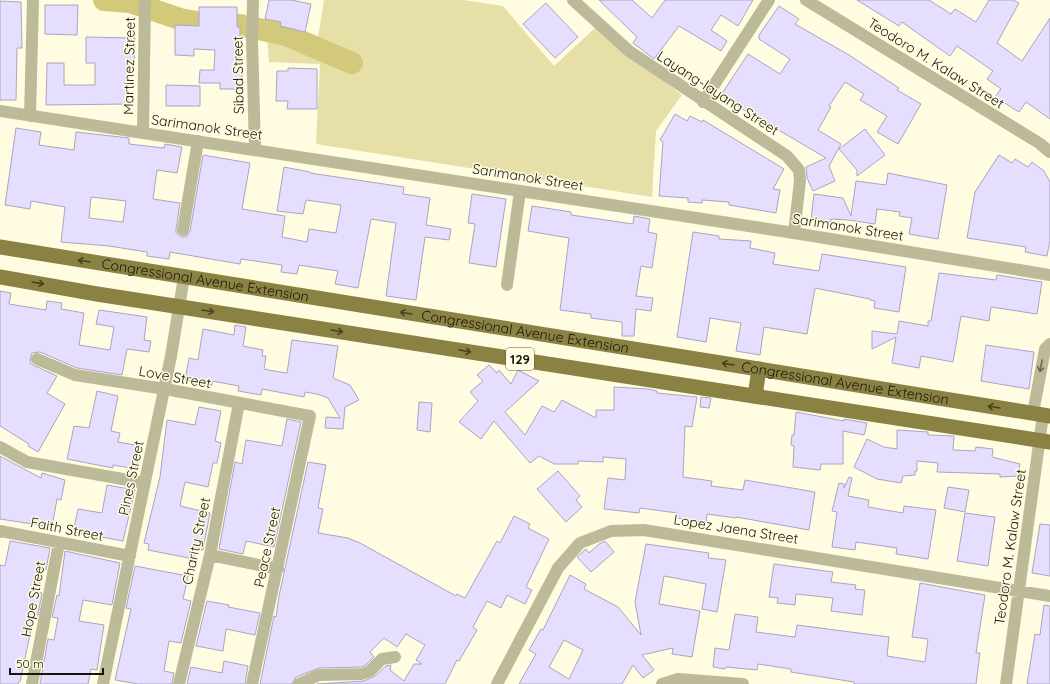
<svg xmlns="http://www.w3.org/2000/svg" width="1050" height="684" viewBox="0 0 1050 684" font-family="Quicksand,sans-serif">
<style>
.green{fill:#e6e0a8}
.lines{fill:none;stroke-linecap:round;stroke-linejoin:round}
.river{stroke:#d3c97b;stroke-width:22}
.building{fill:#e5deff;stroke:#aaa4c2;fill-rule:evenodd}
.minor{stroke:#bdba99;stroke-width:12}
.major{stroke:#8a8243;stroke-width:15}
.oneway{stroke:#464121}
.oneway2{stroke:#6a6852}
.labels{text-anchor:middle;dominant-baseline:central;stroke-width:3;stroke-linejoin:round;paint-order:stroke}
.shield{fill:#fffce1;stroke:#5d5b4a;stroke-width:1}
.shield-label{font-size:13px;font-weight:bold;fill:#18160a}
.street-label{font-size:14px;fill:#18160a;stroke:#fffce1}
</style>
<rect width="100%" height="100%" fill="#fffce1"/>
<path class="green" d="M324 0H464L503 6 554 66 595 28 682 95 656 131 652 197 316 144 320 64 269 62 266 25 318 38Z"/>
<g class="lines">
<path class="river" d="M104 0 130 2 180 19 208 24 240 25 286 35 352 63"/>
</g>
<path class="building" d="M269 0H291L311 4 305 32 280 26 281 22 265 19Z
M599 0H632L652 18 665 0H753L738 26 721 15 711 30 727 41 721 51 679 26 654 59 633 43 637 37Z
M857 0H929L951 14 955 9 976 22 989 0H1013L1019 3 997 43 1022 61 1050 18V119L1026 102 1019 112 995 97 1001 89 987 79 993 71 957 46 950 56 902 22 899 26Z
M0 1 21 2 22 48H17L16 100H0Z
M546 3 578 37 555 58 523 24Z
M45 5H78L77 35 45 34Z
M779 6 799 19 795 24 849 55 899 88 897 90 921 104 898 144 877 132 887 116 860 100 864 94 845 82 829 106 831 107 818 130 841 144 829 166 835 181 813 191 807 178 806 167 826 158 770 125 769 127 746 113 747 112 721 95 748 54 780 74 790 59 759 39V35Z
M199 7H237V27H240V62H242V89H220V83H199L200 70H214L215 50 194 49V56L175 55V25L199 26Z
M86 37 135 38 134 64H128V104L46 105 47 63H64V85H95V63H86Z
M288 68 317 69V109H287L288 101H276L277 71H288Z
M166 85 200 86V106H166Z
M675 114 687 121 690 116 702 122 703 120 784 169 773 189 780 190 776 213 729 205V202L702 200V203L688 202V198L659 196 663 142 660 140Z
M16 128 41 132 39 145 74 150 76 132 129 138V144L164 148 165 144 182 147 177 173 157 170 153 199 180 203 176 229V233L181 237H186L190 231 203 155 250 163 242 209 285 216 282 237 307 242 309 229 336 233 341 205 306 200 303 214 277 211 284 167 310 172V173L404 187 403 194 430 198 426 225 451 229 449 240 425 237 416 300 386 296 396 223 371 219 358 288 335 284 338 271 299 265 297 274 281 272 282 265 241 259 240 264 170 252 169 259 147 256V252L109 246 61 242 65 207 31 201 30 209 5 205ZM91 197 126 201 123 222 89 218Z
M865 129 885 155 857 176V170L839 149Z
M999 155 1012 163 1015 159 1028 167 1032 162 1044 171 1050 182V240L1047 256 1025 252 1026 247 967 238 975 192Z
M888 173 947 185 938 239 909 234 912 218 899 216 900 212 877 209 875 224 848 220 831 219V222L811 219 814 194 843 198 851 216 856 181 886 185Z
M472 194 506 199 496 267 469 263 475 224 468 223Z
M532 206 571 212V215L633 224 634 216 650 219 648 232 657 234 652 268 641 266 636 296 653 298 651 311 636 309 634 336H622V322L591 318V314L560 310 569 238 528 231Z
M693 232 719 236V239L751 241 750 248 775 253 773 264 819 271 822 254 906 267 899 312 874 308 875 301 870 300V299L815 288 807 334 764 327 760 355 736 351 741 323 710 318 706 342 677 337Z
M939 273 996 280 997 275 1042 282 1037 314 991 307 989 321 961 316 953 362 921 356 919 368 892 363 896 337 872 349V331L897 334 899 321 928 326V321H931Z
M0 291 11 293 9 304 46 310 47 301 62 303 61 309 84 313 79 345 110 350 114 327 96 324 99 310 147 317 144 340 151 341 149 352 127 349 122 375 77 368 40 352 32 353 30 360 31 364 57 376 47 393 65 404 38 452 28 446 29 444 0 426Z
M235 325 246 327 243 346 263 350 262 356H266L264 369 274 371 287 373 292 340 338 346 333 378 350 385 359 400 345 407 343 429 325 428 326 417 340 418 328 398 317 394 305 392 304 397 262 389 261 395 238 391 239 386 212 381V385L185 380 189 358 198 360 203 329 234 335Z
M986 345 1034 352 1029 389 981 381Z
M489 365 497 373 499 370 511 384 518 370 539 381 505 412 525 435 542 406 554 412 562 400 596 418V410H614V387L648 389 657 391V393L697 397 692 427 685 426 683 477 712 481 711 486 743 490 745 480 815 492 809 530 736 517V518L707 514 706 523 677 518V513L640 508 639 513 604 509 608 478 625 480 626 459 603 457V462L578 461V464H554L539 456 530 463 494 421 481 439 459 422 478 401 470 392 483 381 477 375Z
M97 391 118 396 111 431 120 433 118 442 141 446 136 469 113 465V468L67 459 74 426 89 428Z
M701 397 711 398 709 408 700 407Z
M419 402 432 403 430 432 417 430Z
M199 407 221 411 215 441 221 443 217 463H213L208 487 185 482 180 506 210 513 203 550 196 549 194 559 148 550 149 544 144 543 160 477 167 420 195 425Z
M796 412 844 421V419L867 423 864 435 843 431V464H821L820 470 793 467 794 446 791 445 792 435H794Z
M287 419 301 422 274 547 246 541 243 554 219 549 235 462 242 464 246 440 282 446Z
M897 430 928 432V435L954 436 953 450 975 451 976 447 993 449 992 457 1020 464 1018 476 1000 477V474L937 472 938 463 917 461V471H915V475L903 476 901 483 877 479 854 467 867 439 884 447 897 449Z
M0 456 41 478 42 473 65 480 61 500 57 499 52 527 0 519Z
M308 462 326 465 318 508 323 509 318 533 348 538 360 543 456 596 457 594 465 598 497 541 500 543 514 516 530 524 528 528 549 539 526 587 532 590 525 604 507 595 501 608 487 601 473 627 477 630 459 661 457 660 445 684H317L364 681 375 676 386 666 391 665 390 670 404 681 414 664H422L416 660 425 645 406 634 397 647 384 638 370 652 374 657 366 665 361 667 319 668 296 677 292 684H260L274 616 276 617 279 596Z
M558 471 580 496 576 500 582 507 566 522 537 489Z
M849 477 852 478 848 496 869 500 868 507 903 513 904 506 936 510 928 559 896 554 897 548 856 542 855 550 832 547 837 512 832 511 839 483 844 484V488Z
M107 485 135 490 123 541 73 532 78 509 102 513Z
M948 487 969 490 965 512 944 508Z
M965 513 995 517 988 566 957 561Z
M1040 524 1050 525V576L1032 573Z
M10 541 50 548 46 570 43 569 38 592 42 593 38 615 35 614 33 625H32L20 682 19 681 18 684H0V565L5 566Z
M605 541 614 552 591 572 577 557 586 549 589 553 599 544Z
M646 544 709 553 708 558 726 560 717 612 702 609 706 584 664 576 659 604 700 611 692 657 672 654 673 648 642 655 654 670 643 678 633 665 622 684H519L536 654 529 650 541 629 543 630 570 575 586 584 584 589 618 607 641 635 635 602ZM564 640 583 650 569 679 549 667Z
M65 551 120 563 112 605 83 600 79 621 104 625 97 670 91 669 88 684H40L48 639 54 640 58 618 52 617 57 595 59 596Z
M774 564 833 572 831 582 856 585 855 589 865 590 862 615 831 611 833 598 796 594 795 605 777 603 778 598 769 597Z
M135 566 188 576 183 599 191 601 181 643 169 641 164 671 174 673 172 684H138L115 680 131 609 126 608Z
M920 583 985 595 976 653H980L976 684H854V682L791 672V669L758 664 757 670 726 667 725 669 713 667 715 648 729 650 735 614 758 617 756 632 795 637 797 625 889 637 887 656 925 662 928 639 912 637Z
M207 601 229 605 228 607 260 613 255 635 226 629 223 651 196 646Z
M1044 605 1050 606V684H1027L1035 634 1040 635Z
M224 661 248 666 245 684H187L191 667 222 673Z"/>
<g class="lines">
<path class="minor" d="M253 0 252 40 255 150
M573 0 629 51 787 156 799 170 800 181 794 233
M806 0 1039 143 1050 152
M703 102 769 0
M0 111 794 233 1050 275
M30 116 33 0
M143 133 145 0
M183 230 198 141
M507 285 520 191
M37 359 75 375 165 389 310 416 252 684
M1033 413 1045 349 1050 344
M0 447 27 462 145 483
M0 532V531L130 556
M210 555 278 569
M32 684 59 543
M103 684 171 356 184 277
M179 684 210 555 239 403
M299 684 319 675 362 674 370 671 382 659 395 657
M497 684 558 568 580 543 611 531 644 530 1050 596
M662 684 678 679 743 684
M1006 684 1043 415"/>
<g class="major">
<path id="s1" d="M0 247 1050 416"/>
<path d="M0 277 97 294 1050 442"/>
<path d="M755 396 759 369"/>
</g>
</g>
<defs><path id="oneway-shaft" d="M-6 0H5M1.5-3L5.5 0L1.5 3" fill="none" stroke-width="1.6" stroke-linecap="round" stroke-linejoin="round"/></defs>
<g class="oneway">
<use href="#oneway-shaft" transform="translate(84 261) rotate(-171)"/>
<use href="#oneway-shaft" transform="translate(38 283) rotate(10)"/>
<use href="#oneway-shaft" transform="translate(208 311) rotate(9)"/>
<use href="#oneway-shaft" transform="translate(406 313) rotate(-171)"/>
<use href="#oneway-shaft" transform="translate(337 331) rotate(9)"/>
<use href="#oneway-shaft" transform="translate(465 351) rotate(9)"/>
<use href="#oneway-shaft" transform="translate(728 364) rotate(-171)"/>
<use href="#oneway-shaft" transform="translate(994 407) rotate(-171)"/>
</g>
<use class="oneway2" href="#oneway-shaft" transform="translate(1041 366) rotate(101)"/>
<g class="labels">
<rect class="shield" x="506" y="348" width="28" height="22" rx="3"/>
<g class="shield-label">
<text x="520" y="359">129</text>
</g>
<g class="street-label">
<text transform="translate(936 63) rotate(32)">Teodoro M. Kalaw Street</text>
<text transform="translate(129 66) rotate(-89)">Martinez Street</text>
<text transform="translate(238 75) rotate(-91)">Sibad Street</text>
<text transform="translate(718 93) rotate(33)">Layang-layang Street</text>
<text transform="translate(207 127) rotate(8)">Sarimanok Street</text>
<text transform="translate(528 177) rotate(9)">Sarimanok Street</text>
<text transform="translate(848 227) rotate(9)">Sarimanok Street</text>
<text stroke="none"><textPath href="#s1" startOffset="208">Congressional Avenue Extension</textPath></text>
<text stroke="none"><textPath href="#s1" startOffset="532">Congressional Avenue Extension</textPath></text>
<text transform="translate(175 377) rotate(10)">Love Street</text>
<text stroke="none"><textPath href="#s1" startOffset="856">Congressional Avenue Extension</textPath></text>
<text transform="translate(131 478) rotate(-78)">Pines Street</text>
<text transform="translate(67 529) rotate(11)">Faith Street</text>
<text transform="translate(736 529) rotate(9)">Lopez Jaena Street</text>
<text transform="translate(196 541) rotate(-78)">Charity Street</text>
<text transform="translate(267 547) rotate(-78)">Peace Street</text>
<text transform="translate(1010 547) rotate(-82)">Teodoro M. Kalaw Street</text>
<text transform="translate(33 599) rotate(-79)">Hope Street</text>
</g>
</g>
<path d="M10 668v6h93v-6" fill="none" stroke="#18160a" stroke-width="2"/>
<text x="16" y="668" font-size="12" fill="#18160a" stroke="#fffce1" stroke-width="3" paint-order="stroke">50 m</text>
</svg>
